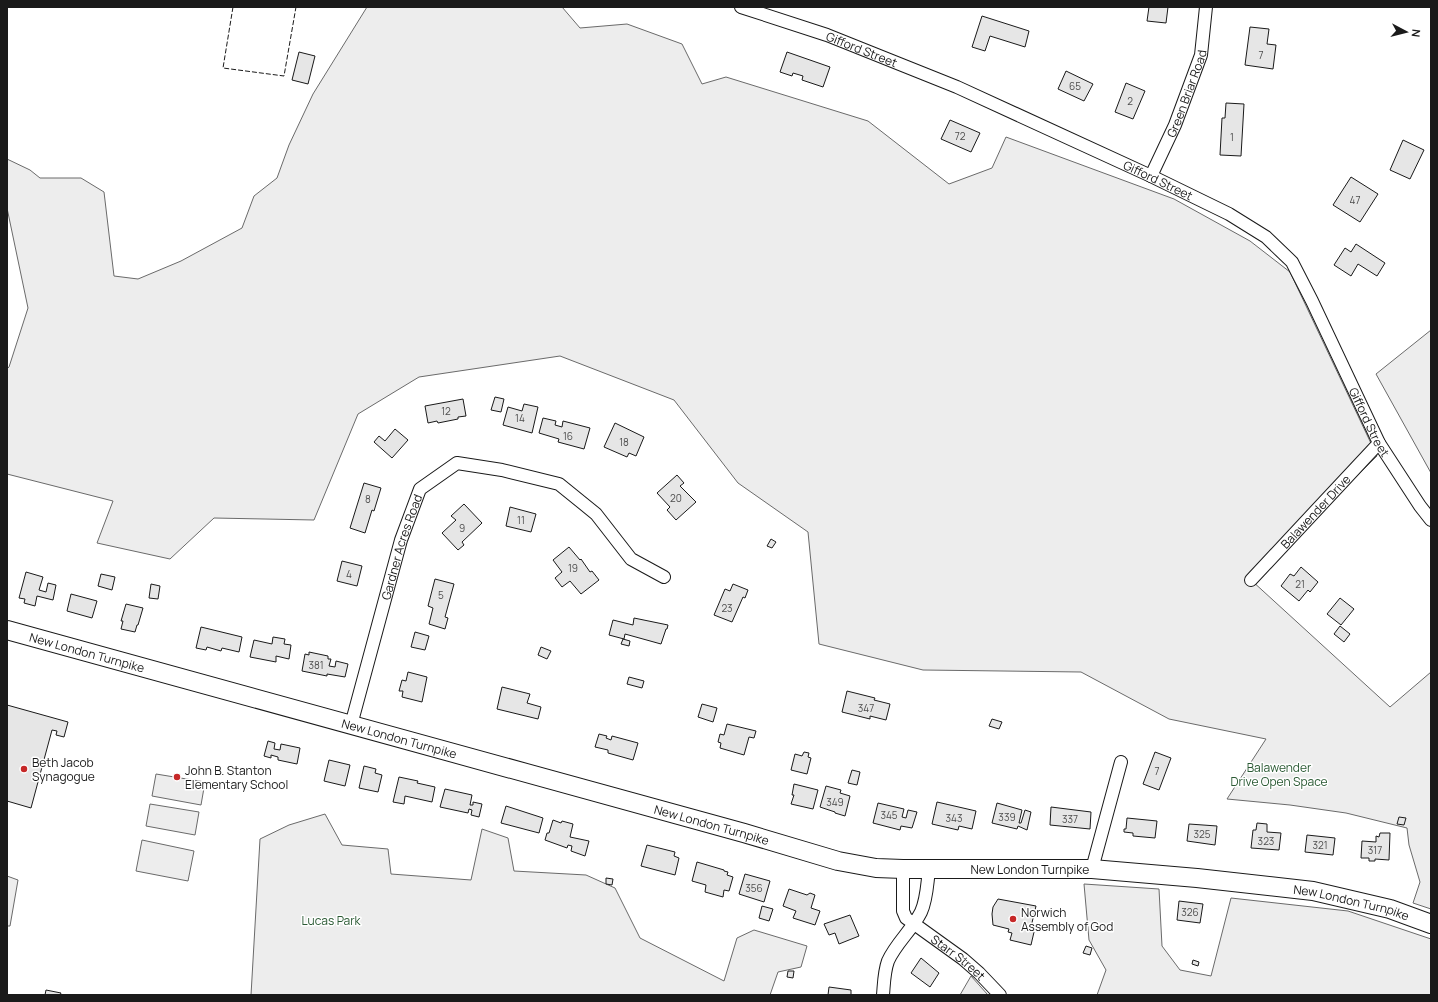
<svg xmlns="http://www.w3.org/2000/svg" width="1438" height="1002" viewBox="0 0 1438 1002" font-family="Manrope,sans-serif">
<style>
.green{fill:#ededed;stroke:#6a6a6a}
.building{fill:#e6e6e6;stroke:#1a1a1a}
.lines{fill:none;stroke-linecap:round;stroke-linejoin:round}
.street-casing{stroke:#1a1a1a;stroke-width:14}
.secondary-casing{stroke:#1a1a1a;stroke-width:20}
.street{stroke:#fff;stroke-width:12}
.secondary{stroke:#fff;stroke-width:18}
.fence{stroke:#1a1a1a;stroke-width:1;stroke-dasharray:5 2;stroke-linecap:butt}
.poi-dot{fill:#c62828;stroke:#fff;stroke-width:1.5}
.labels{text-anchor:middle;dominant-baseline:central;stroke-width:3;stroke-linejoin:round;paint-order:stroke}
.number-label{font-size:10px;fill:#4d4d4d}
.street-label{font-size:12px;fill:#1a1a1a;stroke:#fff}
.poi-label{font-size:12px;fill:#1a1a1a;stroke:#fff;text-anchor:start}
.park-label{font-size:12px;fill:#2b5a34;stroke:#fff}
</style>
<rect width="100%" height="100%" fill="#fff"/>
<path class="green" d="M367 7H562L580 28 627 24 682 44 702 84 726 77 868 121 949 184 992 168 1006 137 1174 199 1250 241 1290 272 1377 456 1251 580 1390 707 1431 672V909L1413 903 1420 882 1409 845 1407 828 1346 813 1290 805 1227 799 1266 739 1169 719 1081 672 923 670 819 644 808 532 738 483 674 400 560 356 419 377 358 414 314 520 214 518 170 559 97 543 113 501 7 474V369L9 367 28 308 7 208V159L30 170 40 178H81L104 192 114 276 138 279 181 261 242 228 254 196 277 178 289 145 313 94Z
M1431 330V473L1376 374Z
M156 774 205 782 201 805 152 796Z
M150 804 199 812 195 835 146 826Z
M325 814 342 845 388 849 391 874 471 880 482 829 508 838 514 871 586 875 615 888 640 938 724 981 737 938 754 930 807 946 801 967 778 972 770 995H251L260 839 289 825Z
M142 840 194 851 188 881 136 871Z
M7 876 18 880 10 926H7Z
M1084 884 1159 889 1162 946 1180 970 1211 976 1231 898 1348 911 1431 939V995H1097L1106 970 1089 940Z
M971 976 988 995H960Z"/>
<path class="building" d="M1149 7H1168L1166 23 1147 21Z
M982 16 1029 31 1025 47 990 36 985 51 972 47Z
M1250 27 1269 29 1267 44 1276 45 1273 69 1245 65Z
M299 52 315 56 308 84 292 80Z
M787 52 830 67 823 87 802 80 803 76 793 73 792 76 780 72Z
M1066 71 1093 84 1084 101 1058 89Z
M1126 83 1145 91 1133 119 1115 112Z
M1226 103 1244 104 1241 156 1220 155 1222 118H1225Z
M950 120 980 133 971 152 941 139Z
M1403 140 1424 150 1410 179 1390 170Z
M1351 177 1378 194 1360 222 1333 205Z
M1356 244 1385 263 1377 276 1358 264 1351 276 1334 265 1345 248 1351 252Z
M495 397 504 399 501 412 491 410Z
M463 399 466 416 458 417V419L438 423 437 421 428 423 425 406Z
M524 404 538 407 532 433 503 425 508 407 522 411Z
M543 418 556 421 555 425 562 427 563 421 590 428 584 449 558 442 559 439 539 433Z
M615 423 644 437 636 456 629 453 627 457 604 447Z
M395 429 408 440 392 458 374 442 379 436 385 441Z
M677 475 684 483 680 486 696 502 676 520 667 510 670 507 657 493Z
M364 483 381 488 374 511 372 510 365 533 350 528Z
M464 504 482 523 462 542 464 545 458 550 442 533 456 520 451 516Z
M510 507 536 514 531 532 506 526Z
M771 539 776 542 772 548 767 546Z
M569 547 580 560 581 559 590 572 592 571 599 580 581 594 570 581 562 587 555 578 562 572 553 560Z
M342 561 362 566 357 586 337 581Z
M1301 567 1318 582 1310 592 1308 590 1299 601 1281 586 1290 574 1294 576Z
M26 572 43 577 39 590 46 592 48 583 56 585 53 600 37 596 35 606 24 603 25 599 19 598Z
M101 574 115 577 112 590 98 586Z
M435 579 454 584 445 617 448 618 445 629 429 624 433 608 428 606Z
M151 584 160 586 158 599 149 598Z
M733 584 748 590 745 598 743 597 732 622 714 615 725 589 730 591Z
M71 594 97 601 92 618 67 611Z
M1340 598 1354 609 1341 625 1327 614Z
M126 604 143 608 138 625H137L135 632 121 629 123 621H121Z
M634 618 668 625 667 629H666L661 644 625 634 624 639 609 635 613 620 633 625Z
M1340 626 1350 634 1344 642 1334 634Z
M201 627 242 637 239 652 222 648 221 651 207 647 206 650 196 648Z
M415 632 429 636 425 650 411 647Z
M273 637 285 639 284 644 291 645 289 659 276 656V662L250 657 254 640 272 644Z
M623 639 630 641 629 646 621 644Z
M541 647 551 651 547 659 538 655Z
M309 652 328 656V659H331L329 666 335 667 336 661 348 664 345 677 327 674V676L302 671 305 654 309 655Z
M408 672 427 677 422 702 402 697 403 691H399L402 680 406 681Z
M629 677 644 681 642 688 627 684Z
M502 687 530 694 527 703 541 707 538 719 497 709Z
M847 691 875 698 874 700 890 704 886 720 870 716V719L842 712Z
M702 704 717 708 713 722 698 717Z
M7 705 68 722 64 737 56 735 57 731 52 730 31 808 7 801Z
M992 719 1002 722 999 729 989 726Z
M727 724 756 731 754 738 749 737 744 755 720 748 721 743 718 742 720 734 724 735Z
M599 734 607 736 606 738 611 740 612 736 638 743 633 760 608 753V750L595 747Z
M268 741 275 743 274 749 280 750 281 744 300 748 297 764 278 760V757L271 755V758L264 756Z
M804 752 809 753 808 757 811 758 807 774 791 770 795 754 802 756Z
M1155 752 1171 758 1159 790 1143 784Z
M329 760 350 765 345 786 324 781Z
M364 766 376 769 375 773 382 775 378 792 359 788Z
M852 770 860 772 857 785 848 783Z
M399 777 418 781 417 783 435 787 432 802 405 796 404 804 393 802Z
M794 784 818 790 813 809 791 804 794 795H792Z
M826 786 841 790 840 793 850 796 845 816 835 813V812L820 807Z
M445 789 472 795 470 805H473V802L482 804 479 817 471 815 472 810 469 809 468 813 440 807Z
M937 802 976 811 972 829 959 826 958 830 932 824Z
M878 803 904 809 902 817 906 818 908 810 917 812 912 828 901 826 900 830 873 823Z
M997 803 1022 810 1019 823H1021L1025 810 1031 812 1027 830 1018 826 1017 829 992 823Z
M506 806 543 818 539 833 501 823Z
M1051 807 1091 812 1090 829 1050 825Z
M1399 817 1406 818 1404 825 1397 824Z
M1127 818 1157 821 1155 838 1133 836V833L1124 832V829H1126Z
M553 820 561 823 562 821 573 824 570 837 589 841 585 856 571 851 572 846 568 845 567 848 545 840 547 833H549Z
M1257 823 1267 824V832L1281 833 1279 850 1251 848 1253 830H1256Z
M1189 824 1217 826 1215 845 1187 841Z
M1380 833H1390L1389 860 1375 859V861H1369V858H1361L1362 841 1376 842V836L1379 837Z
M1307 835 1335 838 1333 855 1305 852Z
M647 845 675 852 674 856 679 858 675 875 641 866Z
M697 862 724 870V871L728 872 727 875 733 877 729 891 724 890 723 897 705 892 706 885 692 881Z
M745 874 770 881 764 902 739 894Z
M606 878 613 879 612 885 606 884Z
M789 889 807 895 810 893 815 895 811 908 820 911 815 925 793 918 796 911 783 906Z
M998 899 1036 906 1030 931 1034 932 1031 945 1010 940 1012 933 1008 932 1009 929 993 925 992 914 993 907Z
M1179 901 1203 904 1200 923 1177 920Z
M762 906 773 909 769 921 759 918Z
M850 915 859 936 839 944 835 933 829 935 824 924Z
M1086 946 1092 948 1090 955 1083 953Z
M921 958 939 973 930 987 911 973Z
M1193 960 1199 962 1198 966 1192 964Z
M788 971H794L793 978 787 977Z
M829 987 851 990V995H828Z
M46 990 61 993 60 995H45Z"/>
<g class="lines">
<g class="street-casing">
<g id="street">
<path id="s1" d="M741 7 827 35 957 87 1151 176 1229 214 1266 237 1292 262 1312 301 1379 443 1420 506 1431 520"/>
<path id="s2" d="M1151 176 1175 125 1201 55 1206 7"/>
<path id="s3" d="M1251 580 1379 443"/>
<path id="s4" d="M351 725 401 540 420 489 457 463 502 470 559 484 596 514 631 559 664 577"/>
<path id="s5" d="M903 869V911L906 918 963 959 979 973 1000 995"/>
<path d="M1092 869 1121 762"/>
<path d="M883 995C884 984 884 972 888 961 896 943 912 930 921 912 927 899 927 884 929 870"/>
</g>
</g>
<g class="secondary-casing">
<g id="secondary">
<path id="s6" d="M7 630 744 833 838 861 876 868 903 869H1092L1197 878 1313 891 1390 909 1431 924"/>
</g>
</g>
<use href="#street" class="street"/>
<use href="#secondary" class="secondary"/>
<path class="fence" d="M233 7 223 68 284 76 296 7"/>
</g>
<g class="poi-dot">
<circle cx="24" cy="769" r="4"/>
<circle cx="177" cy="777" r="4"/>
<circle cx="1013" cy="919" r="4"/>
</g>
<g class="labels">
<g class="number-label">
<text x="1261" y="55">7</text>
<text x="1075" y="86">65</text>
<text x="1130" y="101">2</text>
<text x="960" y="136">72</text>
<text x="1232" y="137">1</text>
<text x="1355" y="200">47</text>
<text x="446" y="411">12</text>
<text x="520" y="418">14</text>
<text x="568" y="436">16</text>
<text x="624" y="442">18</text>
<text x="676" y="498">20</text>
<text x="368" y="499">8</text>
<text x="521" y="520">11</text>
<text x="462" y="528">9</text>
<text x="573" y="568">19</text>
<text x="349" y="574">4</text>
<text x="1300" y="584">21</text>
<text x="441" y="595">5</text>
<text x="727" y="608">23</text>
<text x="316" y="665">381</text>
<text x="866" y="708">347</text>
<text x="1157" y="771">7</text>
<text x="835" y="802">349</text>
<text x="889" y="815">345</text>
<text x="1007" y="817">339</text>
<text x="954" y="818">343</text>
<text x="1070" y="819">337</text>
<text x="1202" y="834">325</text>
<text x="1266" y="841">323</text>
<text x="1320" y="845">321</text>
<text x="1375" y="850">317</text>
<text x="754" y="888">356</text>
<text x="1190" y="912">326</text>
</g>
<g class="street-label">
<text stroke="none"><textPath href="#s1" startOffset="128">Gifford Street</textPath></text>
<text stroke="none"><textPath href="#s2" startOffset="90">Green Briar Road</textPath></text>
<text stroke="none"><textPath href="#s1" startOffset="452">Gifford Street</textPath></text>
<text stroke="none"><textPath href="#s1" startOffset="788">Gifford Street</textPath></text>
<text stroke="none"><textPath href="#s3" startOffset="94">Balawender Drive</textPath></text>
<text stroke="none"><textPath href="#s4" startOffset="185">Gardner Acres Road</textPath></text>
<text stroke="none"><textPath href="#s6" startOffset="83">New London Turnpike</textPath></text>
<text stroke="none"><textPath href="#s6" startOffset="407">New London Turnpike</textPath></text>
<text stroke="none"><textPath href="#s6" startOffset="731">New London Turnpike</textPath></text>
<text stroke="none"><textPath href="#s6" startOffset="1055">New London Turnpike</textPath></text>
<text stroke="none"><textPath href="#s6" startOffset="1379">New London Turnpike</textPath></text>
<text stroke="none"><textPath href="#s5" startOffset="115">Starr Street</textPath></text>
</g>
<g class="poi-label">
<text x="32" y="762">Beth Jacob<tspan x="32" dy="14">Synagogue</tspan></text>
<text x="185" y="770">John B. Stanton<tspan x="185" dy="14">Elementary School</tspan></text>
<text x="1021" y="912">Norwich<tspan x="1021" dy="14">Assembly of God</tspan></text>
</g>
<g class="park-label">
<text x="1279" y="767">Balawender<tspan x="1279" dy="14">Drive Open Space</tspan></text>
<text x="331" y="920">Lucas Park</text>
</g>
</g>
<rect width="1438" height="1002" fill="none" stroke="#1a1a1a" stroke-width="16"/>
<g transform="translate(1406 32) rotate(97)" stroke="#ffffff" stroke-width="3" paint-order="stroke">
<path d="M0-3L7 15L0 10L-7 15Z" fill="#1a1a1a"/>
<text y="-6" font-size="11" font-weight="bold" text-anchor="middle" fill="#1a1a1a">N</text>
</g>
</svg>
